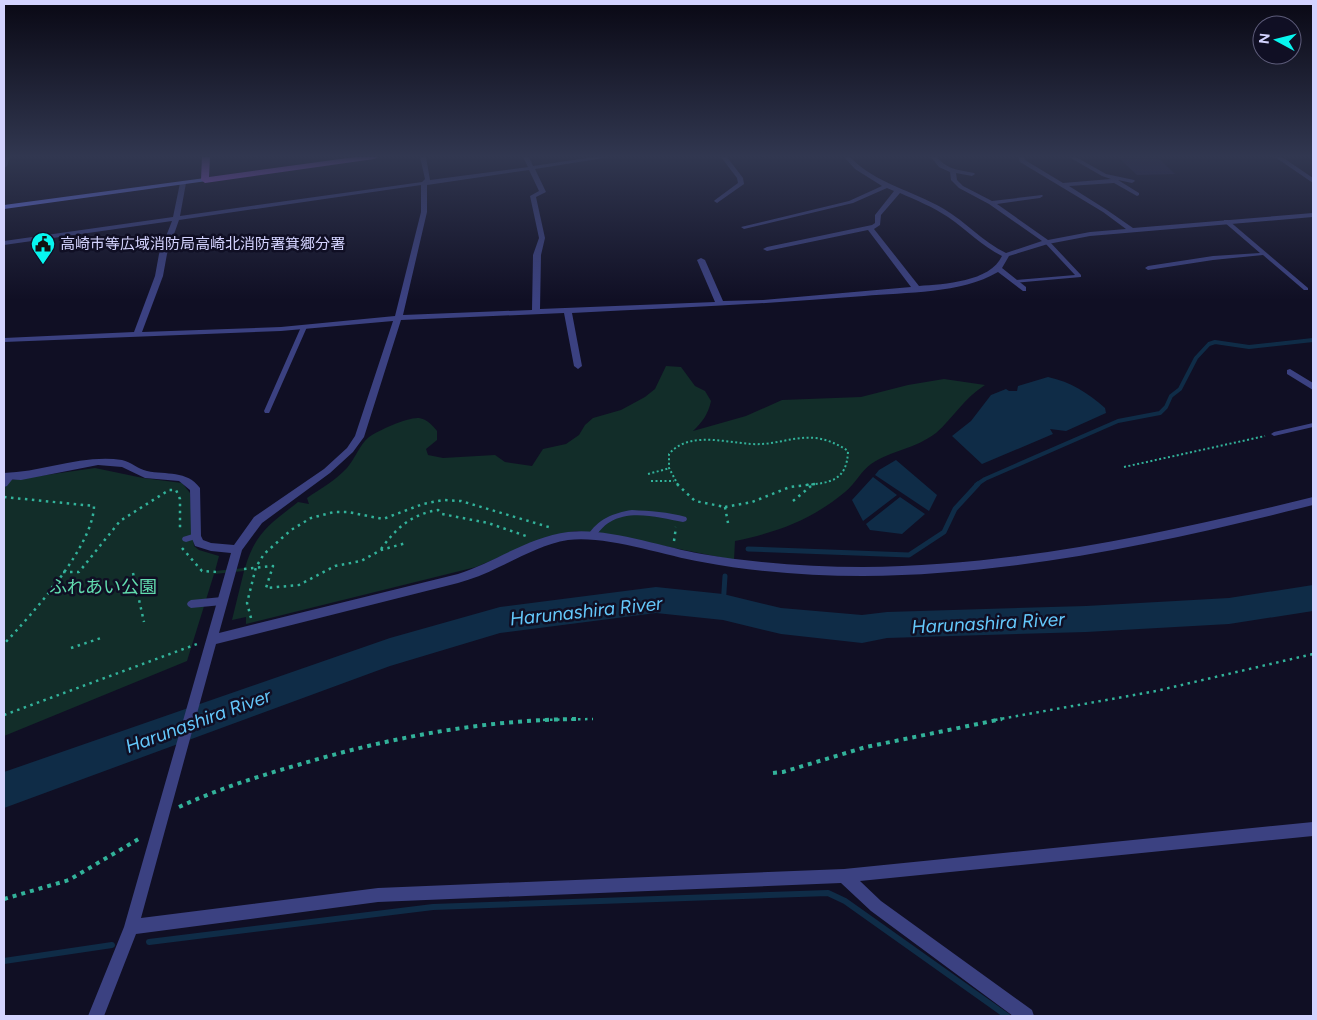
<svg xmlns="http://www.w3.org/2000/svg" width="1317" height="1020" viewBox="0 0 1317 1020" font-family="Figtree,'Noto Sans JP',sans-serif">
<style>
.green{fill:#122d29}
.water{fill:#0f2c47}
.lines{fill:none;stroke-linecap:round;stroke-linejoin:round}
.stream-far2{stroke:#0f2c47;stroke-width:4}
.stream-far1{stroke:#0f2c47;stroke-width:5}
.stream{stroke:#0f2c47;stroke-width:6}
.river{fill:#0f2c47;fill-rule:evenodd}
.building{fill:#1f1c44}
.path-far2{stroke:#32b29a;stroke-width:2;stroke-dasharray:2 2.5;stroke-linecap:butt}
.path-far1{stroke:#32b29a;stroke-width:2.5;stroke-dasharray:2.5 4.5;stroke-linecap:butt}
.path{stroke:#32b29a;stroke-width:4;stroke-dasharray:4 5;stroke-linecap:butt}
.service{fill:#3b4181;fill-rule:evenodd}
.minor{fill:#3b4181;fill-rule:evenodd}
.secondary{fill:#6d7bfb;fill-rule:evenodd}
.primary{fill:#ac5dfa;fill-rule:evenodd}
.labels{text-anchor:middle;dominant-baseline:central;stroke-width:5;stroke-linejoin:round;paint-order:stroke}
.far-poi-label{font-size:15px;fill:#d3d3fe;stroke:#100f24;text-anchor:start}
.park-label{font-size:18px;fill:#61dcae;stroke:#100f24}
.water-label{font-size:19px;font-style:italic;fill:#64c8fb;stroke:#100f24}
</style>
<rect width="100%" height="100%" fill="#100f24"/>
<path class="green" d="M666 366 681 367 695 386 705 391 711 401C708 415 702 422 693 431L746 416 782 400 861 397 908 385 944 379 985 385C964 398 954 417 936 433 915 449 892 450 871 464 861 471 855 484 845 492 811 520 778 532 735 541L734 560 604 534 576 531 547 537 476 567 246 624V617L232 620 244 571 214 574 187 661 4 736V481L95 468 143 478 182 483 190 493 194 546 199 550 219 556 215 571 245 568C255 533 270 524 298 502L309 504 307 498C320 489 336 480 347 468 355 459 360 444 369 437 379 430 408 417 419 418 427 419 433 426 437 431V440L426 449 428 455 443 458 495 455 505 462 532 466 543 449 566 444 579 435 585 425 593 418 621 410 645 397 655 389Z"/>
<path class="water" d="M1048 377C1071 382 1088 393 1105 408L1106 413 1066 431 1050 429 1053 434 982 464 952 436 971 421 991 395 1006 389 1009 391H1017L1018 386Z
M896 460 937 495 929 511 875 475 879 470Z
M873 477 897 495 863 521 852 500Z
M900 497 925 514 902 534 870 530 866 524Z"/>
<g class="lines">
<path class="stream-far2" d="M976 485 985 479 1118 421 1160 413 1166 407 1171 396 1180 389 1196 358 1209 344 1215 342 1249 347 1313 340"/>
<path class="stream-far1" d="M748 549 909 555 944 532 955 509 978 484
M723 607 725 576"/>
<path class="stream" d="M149 942 433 907 828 893 845 901 1007 1016
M4 961 112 945"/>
<path class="river" d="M1313 585V611L1229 624 1086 632 887 638 862 643 781 634 723 620 656 613 500 633 390 666 4 808V772L390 638 500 607 656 587 723 594 781 608 862 615 887 612 1086 606 1229 598Z"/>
</g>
<path class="building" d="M1118 157H1157L1175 174 1137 175Z"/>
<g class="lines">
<path class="path-far2" d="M1124 467 1265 436
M648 474 670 468
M651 481H674
M678 485 669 468V454C691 428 734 446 762 444 780 443 797 436 816 438 828 440 838 444 848 451 847 481 830 483 805 485"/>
<path class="path-far1" d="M677 484 695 501 725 507
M4 497 94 506C93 547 32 614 4 644
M793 501 811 486
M725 507 728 523
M725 507 752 502 790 487 815 484
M674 541 676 527
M182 548 202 571 218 572
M381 549C396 528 412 514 438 510L442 514 488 523 526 536
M244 569 273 566 266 588 299 585 335 566 361 561 381 550 406 543
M63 572H79L120 521 169 490H176L180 499V531
M133 573 144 622
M51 587 100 593
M251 618 247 603 256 567 264 554 291 530 311 518 334 512H348L383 519 423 504 443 500 461 501 552 528
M71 648 101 638
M4 715 197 644
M536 720 593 719
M995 720 1156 691 1313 654"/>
<path class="path" d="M773 773 783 772 866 747 1002 719
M179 807C218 789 259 776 301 764 392 737 483 720 578 719
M4 899 69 880 142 837"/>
<path class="service" d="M1224 220H1228L1308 288V290H1304L1263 255 1213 260 1148 270 1145 268 1148 266 1213 256 1260 253 1224 222Z
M1047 240 1049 241 1081 275V277L1013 283 1012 282 1015 280 1075 275 1045 243 1044 242Z
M304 325 307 327 270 411 269 413H265L264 411 301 327Z
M1313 423V427L1274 436 1271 434 1274 432Z
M11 473 15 476 7 486 4 487V479L8 474Z
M632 510C650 511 668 512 686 517L687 519 686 521 683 522C661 518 631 509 610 522 603 526 599 532 594 538H588L587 536C598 519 613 513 632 510Z
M196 533 199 534 200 536 199 538 186 542 183 541 182 539 183 537Z
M222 597 225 599 226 601 225 603 222 605 191 608 188 606 187 604 188 602 191 600Z"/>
<path class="minor" d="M4 157H10L7 166 4 168Z
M420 157H426L430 180 528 167 523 157H529L533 166 594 157H610L535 169 546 192 536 197 545 238 541 255 540 309 715 302 697 260 701 258 705 260 723 301 763 300 911 287 868 230 767 251 763 249 767 247 872 225 875 223V215L894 191 887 188 853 203 744 229 741 227 849 201 882 186 855 169 844 157H850C876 184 912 190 944 209 966 222 983 242 1006 253L1042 241 989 204 959 188 951 180 950 172 939 167 931 157H937C947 170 960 170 974 173L975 174 972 176 956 173 957 180 963 186 992 201 1042 195 1043 196 1040 198 997 204 1048 240 1090 232 1126 229 1103 212 1020 162 1018 157H1024L1025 160 1063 183 1111 179 1102 176 1069 157H1076L1106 174 1134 180 1135 181 1132 183 1118 180 1139 193V195L1137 196 1114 183 1069 186 1107 210 1133 228 1313 213V217L1090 236 1048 244 1009 256 1002 268 1026 287V291H1023L998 272C961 294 906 292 864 296 767 304 670 308 572 313L582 366 578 369 574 366 564 313 401 320 364 437 353 452 330 473 262 523 242 550 219 633 458 574C495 562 529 537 568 532 607 527 662 547 702 554 755 563 809 567 863 567 1016 566 1166 533 1313 497V505C1166 542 1016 575 863 576 809 576 755 572 702 562 662 555 606 535 568 540 543 544 521 557 499 567 485 574 472 579 458 583L216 644 141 918 378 888 844 869 1313 822V836L860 881 881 901 1032 1010 1034 1016H1013L871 911 841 883 378 902 136 934 104 1016H88L124 927 231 553 211 551 195 546 191 536 190 490 179 481 145 478 122 467 98 465 21 480 4 479V473C43 472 83 454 122 460 131 462 138 469 147 471 166 475 187 470 200 488L201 536 203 540 211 543 234 545 254 517 324 469 347 448 355 436 393 321 281 331 4 342V338L134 332 155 276 159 254 172 221 4 245V241L173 217 180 183 183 181 186 183 180 216 422 182 425 179ZM529 170 539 191 530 196 539 238 533 255 532 310 403 315 427 212V185ZM421 185V212L395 316 281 327 142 332 163 276 167 254 179 220ZM900 193C916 200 933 207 948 217 967 230 982 246 1002 256 990 282 944 284 919 286L874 229 880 225 881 215Z
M721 157H727L743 178 744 184 717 203 714 201 715 200 738 183 737 178Z
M1275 157H1282L1313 178V183Z
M1290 369 1313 383V390L1287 374V370Z"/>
<path class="secondary" d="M205 178 208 180 207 181 4 209V205Z"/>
<path class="primary" d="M202 157H210L209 177 355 157H378L374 159 205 183 201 180Z"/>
</g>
<linearGradient id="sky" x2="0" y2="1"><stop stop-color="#090814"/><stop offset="0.52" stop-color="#313750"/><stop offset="1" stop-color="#313750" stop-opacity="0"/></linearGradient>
<rect width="1317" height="300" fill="url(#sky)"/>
<defs>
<g id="civic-pin" transform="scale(1.25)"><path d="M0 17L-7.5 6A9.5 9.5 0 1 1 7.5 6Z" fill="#07f6ef" stroke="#100f24"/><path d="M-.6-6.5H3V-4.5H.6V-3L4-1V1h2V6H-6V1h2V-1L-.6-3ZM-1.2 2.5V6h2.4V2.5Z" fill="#111"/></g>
</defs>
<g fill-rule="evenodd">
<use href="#civic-pin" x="43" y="244"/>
</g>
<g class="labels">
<g class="far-poi-label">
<text x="60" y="244">高崎市等広域消防局高崎北消防署箕郷分署</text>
</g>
<g class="park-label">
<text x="103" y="587">ふれあい公園</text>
</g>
<g class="water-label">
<text transform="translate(586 611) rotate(-6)">Harunashira River</text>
<text transform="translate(988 623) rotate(-3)">Harunashira River</text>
<text transform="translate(198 721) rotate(-20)">Harunashira River</text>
</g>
</g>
<rect width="1317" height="1020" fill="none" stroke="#d3d3fe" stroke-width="10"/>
<g transform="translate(1277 40) rotate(277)"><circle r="24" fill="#100f24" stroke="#5e5d7b"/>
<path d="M0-4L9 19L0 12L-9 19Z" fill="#07f6ef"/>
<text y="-8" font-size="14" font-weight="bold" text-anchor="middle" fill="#d3d3fe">N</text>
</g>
</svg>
